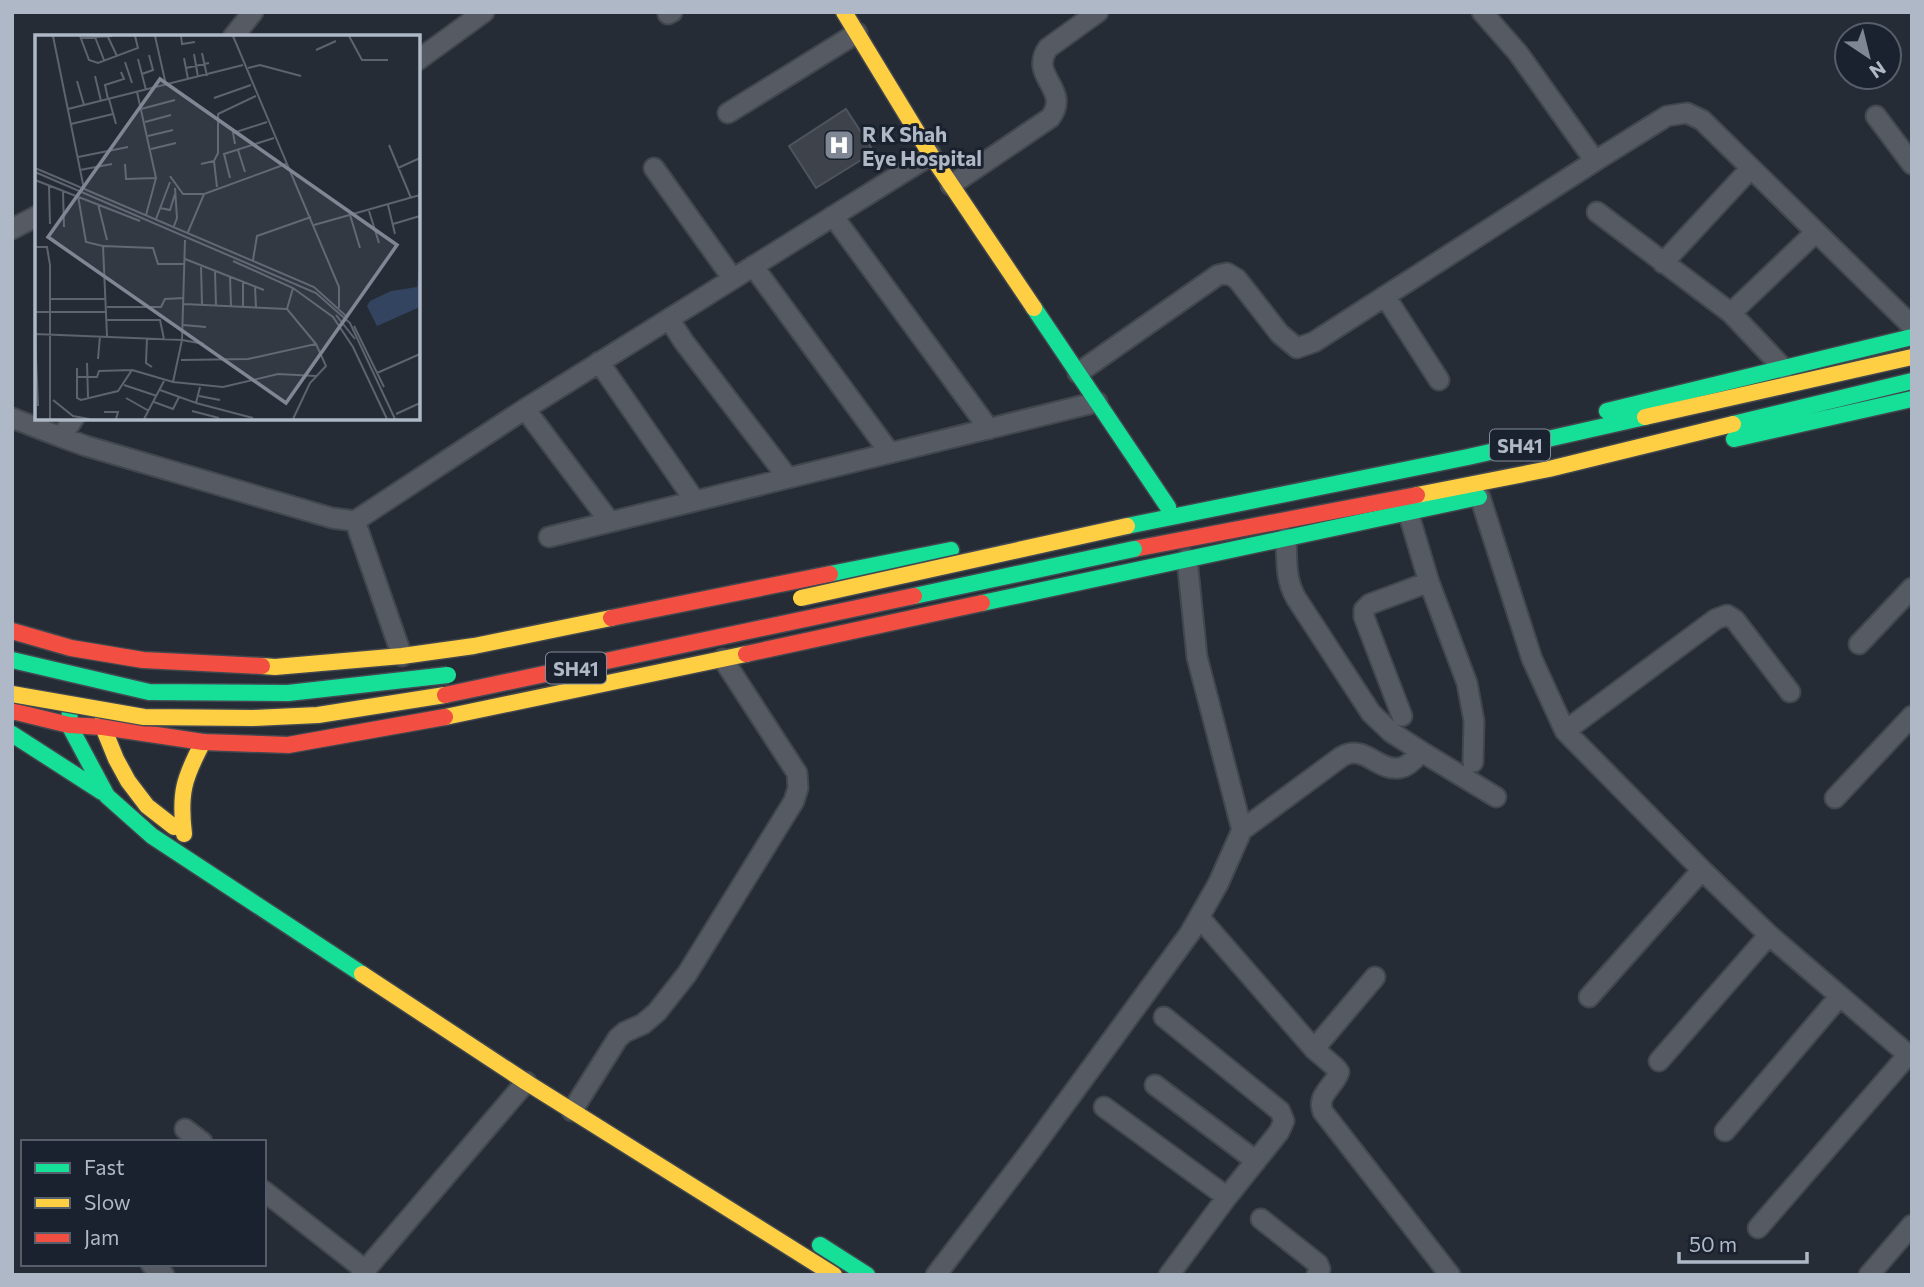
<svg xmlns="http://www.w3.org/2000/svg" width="1924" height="1287" viewBox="0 0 1924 1287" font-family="Commissioner,sans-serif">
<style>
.building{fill:#3e434b;stroke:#4e545d;stroke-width:2}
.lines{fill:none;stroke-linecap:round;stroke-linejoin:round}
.street-casing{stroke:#42474e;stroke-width:23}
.fast-casing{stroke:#42474e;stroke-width:19}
.slow-casing{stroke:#42474e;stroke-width:19}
.jam-casing{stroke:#42474e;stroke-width:19}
.street{stroke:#565b63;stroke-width:19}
.fast{stroke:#16e098;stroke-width:16}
.slow{stroke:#ffcf43;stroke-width:16}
.jam{stroke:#f24e42;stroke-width:16}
.fast-bridge-casing{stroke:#434952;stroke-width:19;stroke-linecap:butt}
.slow-bridge-casing{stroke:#434952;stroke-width:19;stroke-linecap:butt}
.jam-bridge-casing{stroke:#434952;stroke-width:19;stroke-linecap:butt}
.fast-bridge{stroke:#16e098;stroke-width:16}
.slow-bridge{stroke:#ffcf43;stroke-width:16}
.jam-bridge{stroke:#f24e42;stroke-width:16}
.labels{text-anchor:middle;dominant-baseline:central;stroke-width:6;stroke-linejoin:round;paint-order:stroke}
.shield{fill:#1a222f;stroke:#828b99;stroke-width:2}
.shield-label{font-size:19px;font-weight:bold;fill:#afb8c7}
.poi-label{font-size:21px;font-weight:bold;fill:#afb8c7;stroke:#1a222f;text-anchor:start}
.inset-road{fill:none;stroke:#5d646f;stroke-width:2}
.view{fill:#7f8794;fill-opacity:0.15;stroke:#7f8794;stroke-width:3.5}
.inset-edge{fill:none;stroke:#afb8c7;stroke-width:3.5}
</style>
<rect width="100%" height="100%" fill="#262c35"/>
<path class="building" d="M846 109 874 152 816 188 789 146Z"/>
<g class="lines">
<g class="street-casing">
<path id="street" d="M1482 12 1518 53 1595 161 1667 116 1687 113 1702 120 1912 326
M668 14 672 12
M233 37 253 12
M418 60 484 12
M728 113 857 33
M1876 116 1912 164
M654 168 733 279
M951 185 1050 118C1072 89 1028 77 1048 48L1098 12
M1597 212 1731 313 1784 369
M833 216 989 429
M12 229 37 216
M1663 263 1751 168
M753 266 890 453
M1385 296 1439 380
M1731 313 1816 232
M669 319 684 342 788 478
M599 362 695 501
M1078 373 1218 275 1227 273 1237 279 1280 334 1297 348 1314 342 1595 161
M525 409 610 522
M12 418 61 437
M74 418 61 437 86 446 332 518 355 521 525 409 931 155
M1480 497 1532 659 1565 731 1702 870 1769 935 1912 1058
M1408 512 1429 582 1467 683 1474 721 1473 762
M355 521 402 656
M549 537 1097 402
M1286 538C1287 560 1285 579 1296 598L1371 713 1391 732 1422 752
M1859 644 1912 588
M1402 716 1364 617V610L1370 604 1429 582
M1565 731 1716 619 1727 615 1735 620 1790 692
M1835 798 1912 716
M1242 830 1341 757C1364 743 1377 771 1399 768 1408 767 1415 758 1422 752L1496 797
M1199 917 1314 1049
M1375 977 1314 1049 1335 1067 1339 1072C1334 1087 1316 1095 1323 1112L1450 1275
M1589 997 1702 870
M1164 1017 1280 1111 1284 1121 1279 1132 1227 1197 1169 1275
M1659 1061 1769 935
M1155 1085 1256 1161
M1104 1107 1227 1197
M572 1111 618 1038 625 1032 643 1024 657 1012 687 974 794 801 798 788 797 773 723 659
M185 1129 202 1142
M1725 1131 1840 996
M264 1191 365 1270
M1261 1219 1318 1264 1320 1269 1317 1275
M1758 1228 1908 1055
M151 1264 164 1275
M361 1275 526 1082
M936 1275 1032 1149 1190 933 1218 884 1242 830 1197 657 1187 559
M1869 1275 1912 1225"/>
</g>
<g class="fast-casing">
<path id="fast" d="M1034 308 1168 507
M1607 411 1912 337
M1733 424 1912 381
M1734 439 1912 399
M1127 526 1468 457 1645 417
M830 574 951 550
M982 603 1479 497
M70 709 69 725 107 796 152 836 362 974
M12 734 102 792
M820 1245 867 1275"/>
</g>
<g class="slow-casing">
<path id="slow" d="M844 12 931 155 1034 308
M1645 417 1912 357
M1417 495 1549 469 1733 424
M262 666 275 667 402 656 474 646 611 618
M103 711V727L116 759 128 781 147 806 174 827
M445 717 746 654
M184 834C179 793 184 778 203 742
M362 974 526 1082 834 1275"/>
</g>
<g class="jam-casing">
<path id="jam" d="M1134 549 1417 495
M611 618 830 574
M12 631 71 648 143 660 262 666
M746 654 982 603
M12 711 69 725 103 727 203 742 288 745 445 717"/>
</g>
<use href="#street" class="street"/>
<use href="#fast" class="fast"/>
<use href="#slow" class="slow"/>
<use href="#jam" class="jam"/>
<g class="fast-bridge-casing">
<path id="fast-bridge" d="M914 596 1134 549
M12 660 149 692 288 693 448 675"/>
</g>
<g class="slow-bridge-casing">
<path id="slow-bridge" d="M801 598 1127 526
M12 694 144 717 253 718 318 715 445 695"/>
</g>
<g class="jam-bridge-casing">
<path id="jam-bridge" d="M445 695 914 596"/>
</g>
<use href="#fast-bridge" class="fast-bridge"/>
<use href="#slow-bridge" class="slow-bridge"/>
<use href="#jam-bridge" class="jam-bridge"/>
</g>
<defs>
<g id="hospital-square" transform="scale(1.575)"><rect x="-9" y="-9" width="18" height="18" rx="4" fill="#7f8794" stroke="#1a222f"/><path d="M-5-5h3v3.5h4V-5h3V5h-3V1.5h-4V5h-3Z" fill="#fff"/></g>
</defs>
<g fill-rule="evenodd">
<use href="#hospital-square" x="839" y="145"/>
</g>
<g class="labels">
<g class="shield">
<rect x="1490" y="429.5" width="60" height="31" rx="5"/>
<rect x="546" y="652.5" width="60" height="31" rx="5"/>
</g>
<g class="shield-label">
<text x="1520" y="445">SH41</text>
<text x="576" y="668">SH41</text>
</g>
<g class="poi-label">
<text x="862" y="133">R K Shah<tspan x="862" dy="24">Eye Hospital</tspan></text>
</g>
</g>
<g transform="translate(35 35)">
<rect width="385" height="385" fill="#262c35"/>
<path d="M385 222V272L342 291 332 271 335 266 356 256 382 252Z" fill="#32445f"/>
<path class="inset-road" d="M18 1 49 154M45 1 54 25 63 28 103 13 100 1M120 1 131 50M146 1 147 9 160 7M198 1 304 252V273M314 1 327 25H353M60 2 69 25M73 2 82 21M45 3 77 1M281 15 301 6M167 18 172 41M159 19 163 42M149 23 153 44M103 24 111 55M90 27 97 48M151 33 174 28M213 33 225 30 266 41M107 39 118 35 114 20M60 41 66 66M42 46 49 70M102 57 121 143 111 180M179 63 216 50M73 64 70 50 89 44 86 37M74 64 81 89M33 74 208 30M106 74 140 65M110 87 136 80M36 89 78 79M113 101 138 95M200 109 198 98 232 87M354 110 376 163M116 114 141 108M203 115 210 137M43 122 93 112M179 126 182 152M90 129 91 144 121 143M166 129 179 126 183 118V79L221 61M0 133 279 252 311 281M363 133 385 123M45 135 77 129M0 137 281 258 315 288 360 384M135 141 148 159H169M195 143 189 119 239 103M0 145 105 186M14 151 15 189M28 156 29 192M43 161 51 207 68 211 72 301M63 169 72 205M353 170 360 199M125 173 135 175 140 159M334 176 344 208M315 180 325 213M121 184 135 147M358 189 385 181M279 190 385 160M139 191 142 183 140 153M153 197 169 159 251 129M68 211 118 213 123 229H150M0 212H12L15 230V384M150 224 229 255M218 225 222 201 276 182M198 226 258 253 298 282 318 312 352 384M166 230 167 270M180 236 181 271M195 242 196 271M208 247V272M220 251 221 273M16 264H71M72 272H126L130 264 149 263M252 274 258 253M0 277H72M301 280 320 304M71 285H125L129 304M148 290 171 292M319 291 349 352M0 299 147 305 150 205M0 299 3 371M112 303 111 328 117 332M63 324 65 301M146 325 213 324 281 309 252 274 149 269M52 328 53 362M42 333V363L46 365 83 356 97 335 138 347 147 305 169 309M342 338 385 319M42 342H62L64 336 97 335M138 347 188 352 243 339 281 341M89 350 122 361M125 355 161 368 165 352M164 361 185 365M91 363 114 376M18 365 38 381 54 384M119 367 138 374 144 362M161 368 218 383M157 376 184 383M69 377H83L81 384M361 379 385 368M109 384 129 346M258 384 275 348 291 331 281 309"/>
<path class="view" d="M125 44 362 210 251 368 13 202Z"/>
<rect width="385" height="385" class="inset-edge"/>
</g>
<rect width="1924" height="1287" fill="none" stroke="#afb8c7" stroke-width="28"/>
<rect x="21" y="1140" width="245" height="126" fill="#1a222f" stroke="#565e6c" stroke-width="2"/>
<rect x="35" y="1163" width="35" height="10" fill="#16e098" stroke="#565e6c" stroke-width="2"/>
<text x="84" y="1175" font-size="21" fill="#afb8c7">Fast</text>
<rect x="35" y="1198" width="35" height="10" fill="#ffcf43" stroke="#565e6c" stroke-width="2"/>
<text x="84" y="1210" font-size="21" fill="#afb8c7">Slow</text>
<rect x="35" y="1233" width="35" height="10" fill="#f24e42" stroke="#565e6c" stroke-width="2"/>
<text x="84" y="1245" font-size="21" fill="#afb8c7">Jam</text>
<g transform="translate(1868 56) rotate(145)"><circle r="33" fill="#1a222f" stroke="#565e6c" stroke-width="2"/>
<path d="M0-5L12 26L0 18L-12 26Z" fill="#7f8794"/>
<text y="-10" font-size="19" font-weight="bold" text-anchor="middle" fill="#afb8c7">N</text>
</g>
<path d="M1679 1252v10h128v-10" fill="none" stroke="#afb8c7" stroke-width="3.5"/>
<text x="1689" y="1252" font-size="21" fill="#afb8c7" stroke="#1a222f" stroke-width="5" paint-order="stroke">50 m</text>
</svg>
